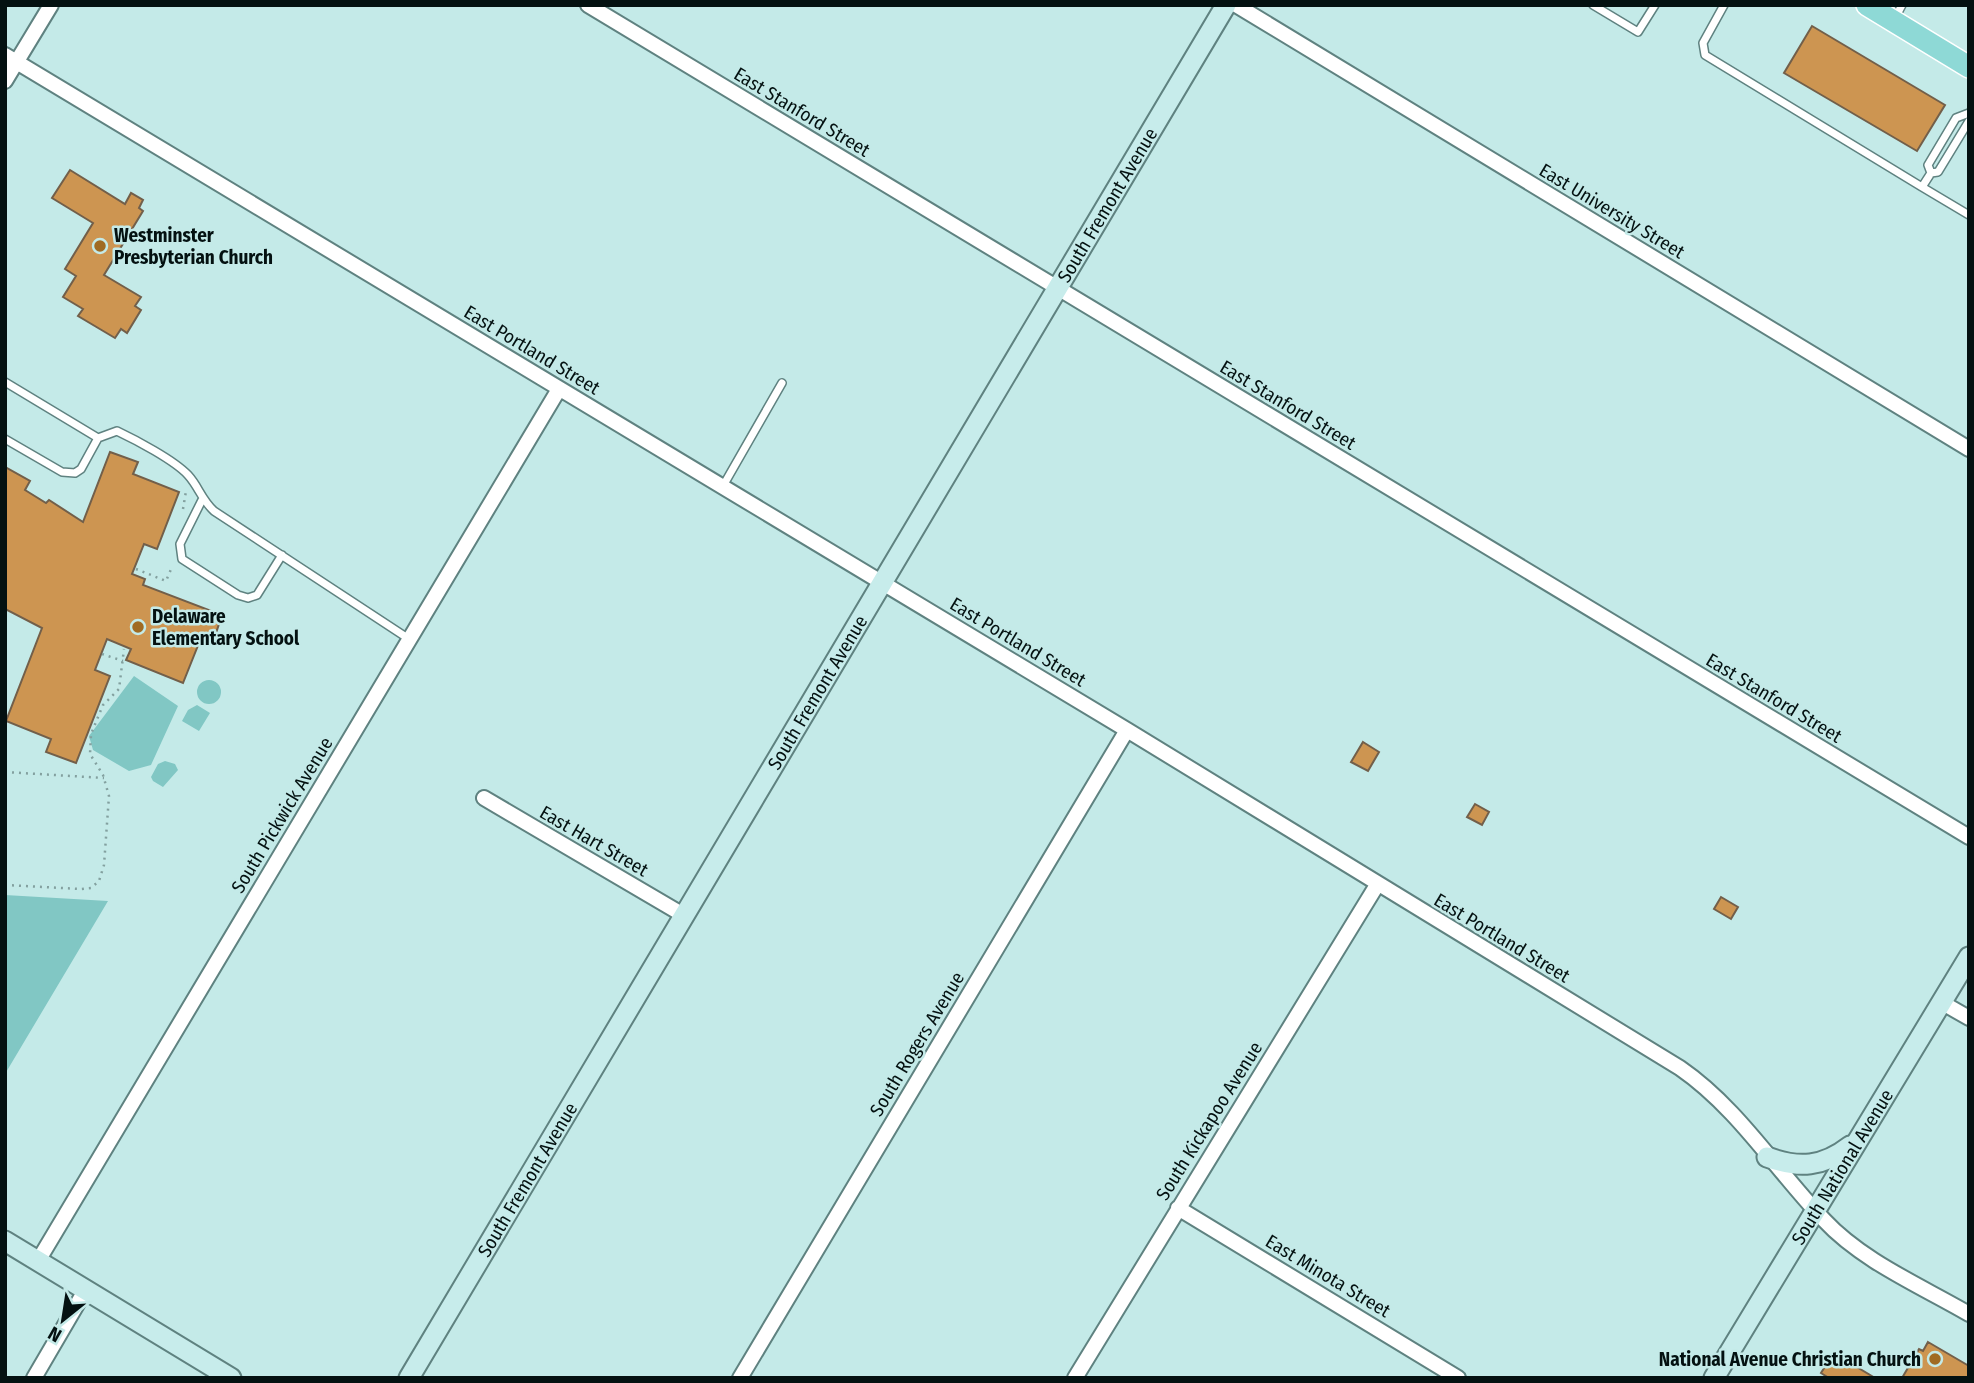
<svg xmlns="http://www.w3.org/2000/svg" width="1974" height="1383" viewBox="0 0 1974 1383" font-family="'Fira Sans Condensed',sans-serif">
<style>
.green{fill:#81c7c4}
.building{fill:#cd9551;stroke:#725f4a;stroke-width:2}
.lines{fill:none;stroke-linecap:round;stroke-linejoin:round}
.lane-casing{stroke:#5f8280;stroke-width:10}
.street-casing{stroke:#5f8280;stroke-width:18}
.secondary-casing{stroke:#5f8280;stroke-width:23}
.primary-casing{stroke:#fff;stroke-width:24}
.path{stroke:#83a09f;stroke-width:2.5;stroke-dasharray:2 5;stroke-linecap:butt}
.lane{stroke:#fff;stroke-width:7}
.street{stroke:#fff;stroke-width:14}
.secondary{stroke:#c7eceb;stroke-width:19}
.primary{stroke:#8ed9d6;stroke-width:21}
.poi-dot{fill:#a06b23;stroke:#c4eae8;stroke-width:2.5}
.labels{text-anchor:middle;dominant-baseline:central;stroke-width:5;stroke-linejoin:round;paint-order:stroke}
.street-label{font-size:19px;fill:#041111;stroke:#c4eae8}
.poi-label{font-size:19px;font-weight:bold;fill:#041111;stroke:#c4eae8;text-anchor:start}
</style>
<rect width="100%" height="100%" fill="#c4eae8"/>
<path class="green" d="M134 676 178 706 151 765 129 771 93 750 89 736Z
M197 692a12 12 0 1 1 24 0a12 12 0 1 1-24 0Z
M197 705 210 713 199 731 182 721 188 710Z
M165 761 175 764 178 770 163 787 153 781 151 777 158 764Z
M5 895 108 901 5 1074Z"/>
<path class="building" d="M1812 26 1945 105 1917 151 1784 73Z
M70 170 125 204 131 193 143 200 139 208 143 211 104 275 141 297 135 306 141 310 127 333 121 329 115 338 78 316 83 309 63 297 76 276 65 269 93 223 52 198Z
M110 452 138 462 133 474 179 492 157 549 144 544 132 574 145 579 143 585 222 615 213 642 201 638 183 683 126 660 131 649 107 639 95 670 110 676 76 763 46 752 51 739 6 721 42 628 5 609V467L30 481 25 490 46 503 49 500 83 522Z
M1363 742 1379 752 1368 771 1351 762Z
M1475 804 1489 812 1482 825 1467 817Z
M1721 897 1738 907 1731 919 1714 909Z
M1928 1342 1969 1366V1378H1902L1919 1349 1923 1351Z
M1831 1357 1838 1361 1840 1357 1875 1378H1829L1821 1373Z"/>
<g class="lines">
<g class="lane-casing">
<path id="lane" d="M1593 5 1638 32 1655 5
M1724 5 1703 43 1705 55 1922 187 1931 173
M1894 20 1902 5
M1969 113 1956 118 1928 165 1931 173 1938 172 1969 121
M1922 187 1969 215
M5 382 98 438
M5 439 62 472 75 473 81 469 98 438 117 431C136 440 174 460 188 475 199 487 201 499 214 511L409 639
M723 486 782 383
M202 500 180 544 182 559 238 595 248 598 257 595 282 555"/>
</g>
<g class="street-casing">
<path id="street" d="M588 5 1969 837
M1236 5 1969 449
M5 55 1127 730 1680 1068C1738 1108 1776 1170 1824 1220 1862 1261 1921 1286 1969 1314
M5 81 51 5
M484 798 685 916
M1941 1002 1969 1018
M1178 1208 1458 1378
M38 1261 559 389
M34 1378 86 1289
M740 1378 1127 730
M1075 1378 1377 885"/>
</g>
<g class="secondary-casing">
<g id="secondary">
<path d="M1767 1157C1799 1169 1823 1167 1850 1146"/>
<path d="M5 1241 231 1378"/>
<path id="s1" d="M409 1378 1226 5"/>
<path id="s2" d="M1714 1378 1969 957"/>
</g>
</g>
<g class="primary-casing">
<path id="primary" d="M1867 5 1969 67"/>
</g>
<path class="path" d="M183 509 186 491
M136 569 166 581 172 567
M102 654 123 661
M5 772 104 778
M5 885 81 889 91 888 99 881 104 865 109 796 103 775 90 754 91 734 103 705 119 689 124 649"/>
<use href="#lane" class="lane"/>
<use href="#street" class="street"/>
<use href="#secondary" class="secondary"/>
<use href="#primary" class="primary"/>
</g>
<g class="poi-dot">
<circle cx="100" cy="246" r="7"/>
<circle cx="138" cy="627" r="7"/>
<circle cx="1935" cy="1359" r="7"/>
</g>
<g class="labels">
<g class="street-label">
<text transform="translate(802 112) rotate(31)">East Stanford Street</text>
<text stroke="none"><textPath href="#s1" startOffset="1365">South Fremont Avenue</textPath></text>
<text transform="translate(1612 211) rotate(31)">East University Street</text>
<text transform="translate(532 350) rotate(31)">East Portland Street</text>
<text transform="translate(1288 405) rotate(31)">East Stanford Street</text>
<text transform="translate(1018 642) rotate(31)">East Portland Street</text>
<text stroke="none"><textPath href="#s1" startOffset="798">South Fremont Avenue</textPath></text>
<text transform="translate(1774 698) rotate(31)">East Stanford Street</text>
<text transform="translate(282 815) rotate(-59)">South Pickwick Avenue</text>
<text transform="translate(594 841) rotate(30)">East Hart Street</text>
<text transform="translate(1502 938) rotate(31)">East Portland Street</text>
<text transform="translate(917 1044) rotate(-59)">South Rogers Avenue</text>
<text transform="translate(1209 1121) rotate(-58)">South Kickapoo Avenue</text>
<text stroke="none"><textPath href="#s2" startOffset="247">South National Avenue</textPath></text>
<text stroke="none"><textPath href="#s1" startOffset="231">South Fremont Avenue</textPath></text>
<text transform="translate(1328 1276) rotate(31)">East Minota Street</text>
</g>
<g class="poi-label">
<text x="114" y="235">Westminster<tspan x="114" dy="22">Presbyterian Church</tspan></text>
<text x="152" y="616">Delaware<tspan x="152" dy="22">Elementary School</tspan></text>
<text x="1921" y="1359" text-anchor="end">National Avenue Christian Church</text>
</g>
</g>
<rect width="1974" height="1383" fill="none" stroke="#041111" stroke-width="14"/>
<g transform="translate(63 1320) rotate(210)" stroke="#c4eae8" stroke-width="5" paint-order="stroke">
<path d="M0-5L12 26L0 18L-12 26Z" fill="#041111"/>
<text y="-10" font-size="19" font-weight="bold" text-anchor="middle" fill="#041111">N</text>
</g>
</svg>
